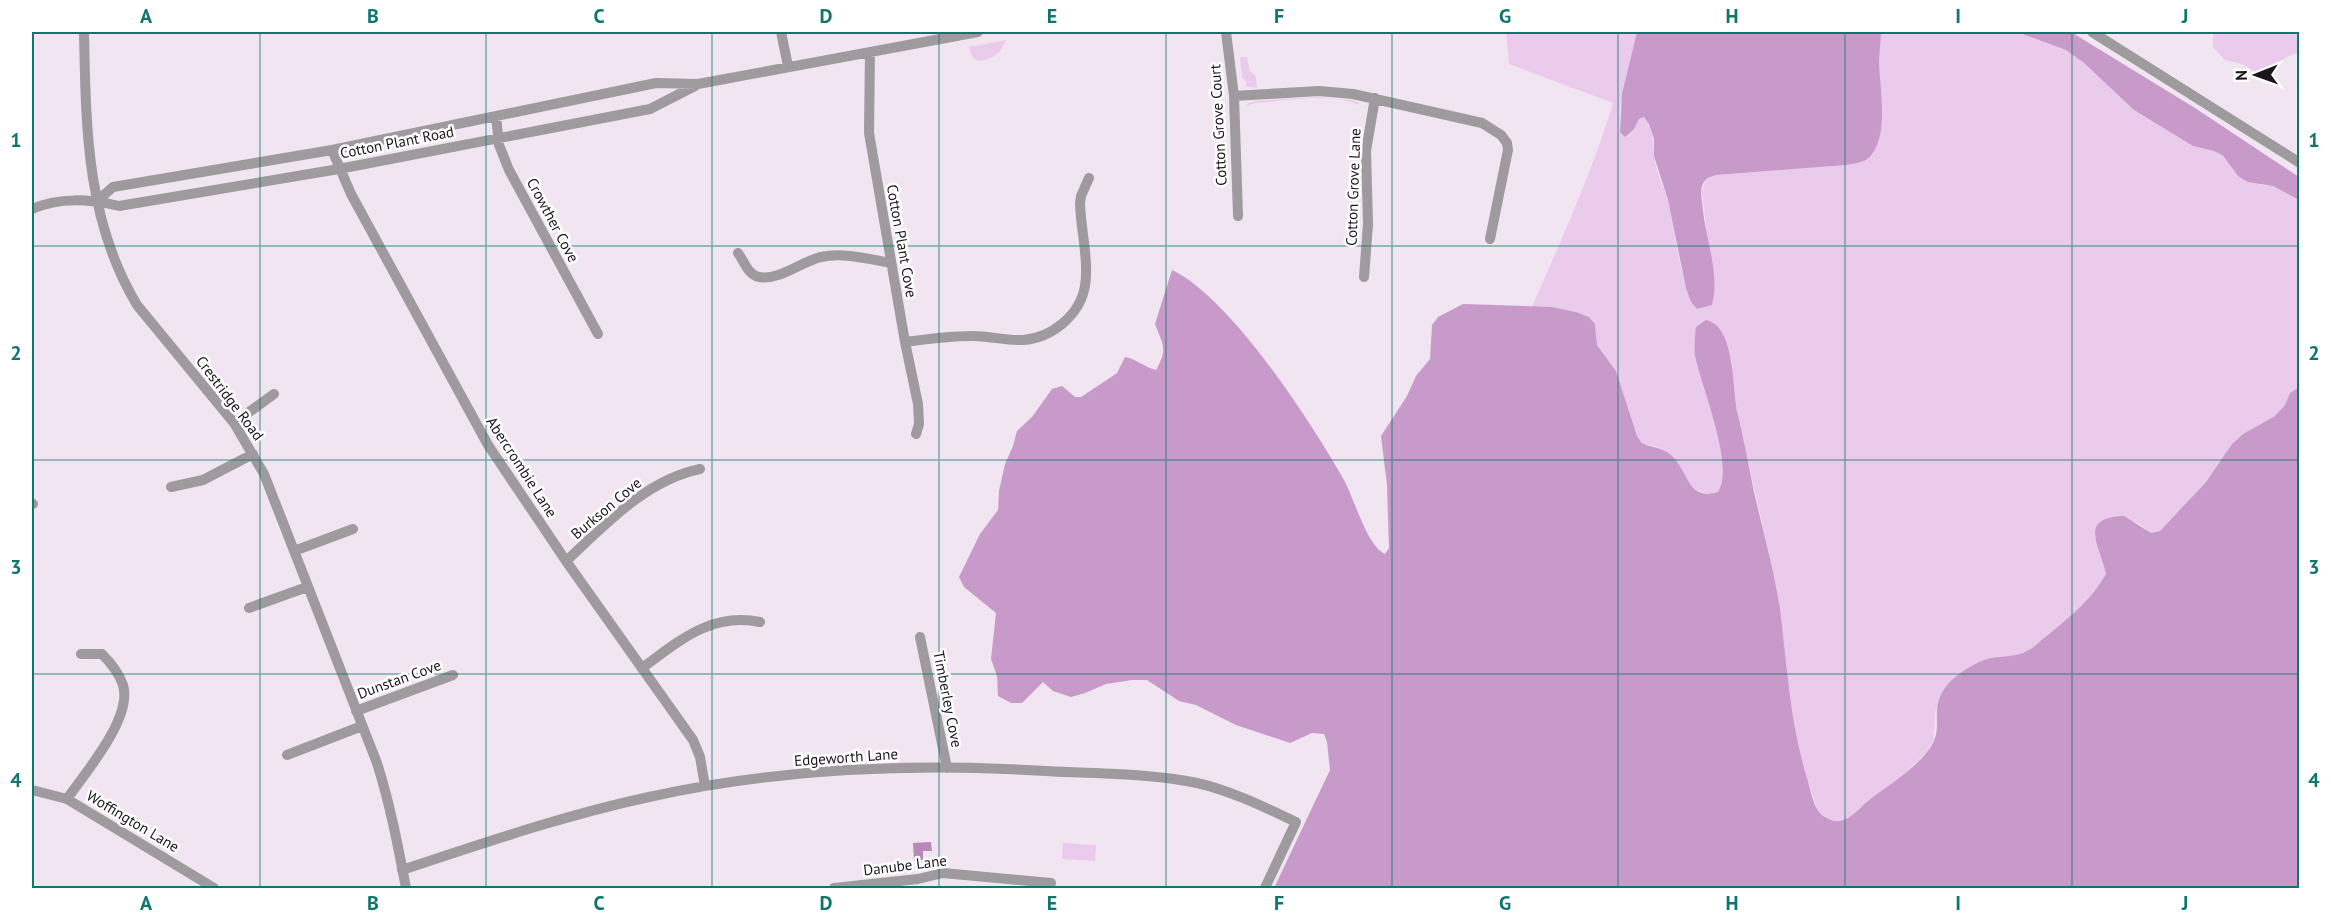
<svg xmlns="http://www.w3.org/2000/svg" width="2331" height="920" viewBox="0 0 2331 920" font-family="'PT Sans',sans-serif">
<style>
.green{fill:#ebcbec}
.forest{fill:#c89aca}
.water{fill:#b689b8}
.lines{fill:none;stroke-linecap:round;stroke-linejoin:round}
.minor{stroke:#9e9a9e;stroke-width:10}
.grid{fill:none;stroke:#0f766e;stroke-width:1.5;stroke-opacity:0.55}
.labels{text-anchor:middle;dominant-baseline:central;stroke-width:5;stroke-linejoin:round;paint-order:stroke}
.street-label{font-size:15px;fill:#1a161a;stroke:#fff}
.neatline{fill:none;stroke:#0f766e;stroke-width:2}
.grid-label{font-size:20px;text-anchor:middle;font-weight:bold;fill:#0f766e}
</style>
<rect width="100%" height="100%" fill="#f1e5f1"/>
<path class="green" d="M1506 32H1637L1620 108V132L1634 129 1639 119 1645 117C1656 134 1652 152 1657 170 1660 181 1665 191 1668 201 1676 235 1679 270 1691 302L1711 263 1702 194C1703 183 1706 178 1716 175L1846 165 1864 161 1879 61 1881 32H2017L2066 50 2084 63 2134 110 2193 146 2214 151 2223 157 2238 176 2262 185 2273 186 2299 200V387L2290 393 2285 405 2275 416 2243 434 2232 444 2206 482 2160 531 2151 533 2136 522 2094 535 2102 555 2106 574 2097 590 2076 612 2028 651 2010 657 1990 659 1976 664 1948 684 1939 700 1935 713 1934 740 1925 754 1897 781 1867 801 1851 817 1838 822 1827 819 1817 809 1799 752 1786 675 1779 608 1768 548 1737 413 1731 359 1699 369C1707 397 1733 466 1718 492 1686 501 1683 462 1660 448 1655 445 1647 446 1642 443L1637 436 1616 371 1597 344 1595 324 1589 317 1576 312 1552 307H1532C1561 240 1592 173 1613 103L1509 64Z
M2213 32H2292L2295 35H2299V53C2285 56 2278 61 2274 75L2255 72 2242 64 2225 60 2213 47Z
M1006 40C1001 54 993 59 979 61L972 57 969 47Z
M1240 57H1247L1250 71 1256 76 1257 88 1245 86 1247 83 1242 77Z
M1317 97 1351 100 1359 103 1358 105C1333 92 1283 101 1255 103L1248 106 1247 104 1255 101Z
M1063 843 1096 845 1095 861 1062 859Z"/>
<path class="forest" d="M1637 32H1881C1881 42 1879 53 1879 64 1880 90 1891 145 1864 161 1859 163 1851 164 1846 165L1716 175C1710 177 1705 178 1702 186 1700 193 1702 202 1703 210 1706 239 1720 275 1712 305L1697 309 1691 302 1686 288 1668 200 1654 156V139L1649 124 1644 117 1639 119 1634 129 1625 137 1620 132 1622 94Z
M2017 32H2071L2195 108 2299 177V200L2273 186 2248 182 2238 176 2223 156 2214 151 2193 146 2134 110 2084 63 2066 50Z
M1172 270C1230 297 1312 423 1344 480 1354 498 1367 546 1385 554L1389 548 1387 485 1381 436 1407 396 1416 376 1430 359 1432 325 1438 317 1463 304 1552 307 1576 312 1589 317 1595 324 1597 345 1616 371 1637 436 1642 443C1652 448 1663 447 1672 456 1689 472 1687 501 1718 492 1735 464 1701 387 1695 355 1694 346 1695 336 1696 327L1706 320C1736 326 1732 391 1738 415 1744 441 1749 466 1754 492 1763 531 1774 570 1780 609 1787 666 1790 723 1807 778 1810 787 1812 800 1817 809 1821 816 1832 823 1840 821 1853 818 1860 807 1869 800 1889 785 1923 764 1934 741 1942 722 1929 706 1948 684 1958 673 1977 661 1991 658 2004 656 2016 657 2027 651 2035 647 2042 639 2049 634 2071 616 2092 599 2106 574 2100 545 2077 518 2124 516L2151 533 2160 531 2206 482 2232 444 2243 434 2275 416 2285 405 2290 393 2299 387V888H1274L1330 770 1327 742 1324 734 1312 733 1290 743 1236 725 1196 705 1179 701 1147 680H1132L1106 684 1085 693 1071 697 1053 691 1043 682 1022 703H1011L998 696 997 676 991 659 996 613 964 587 959 577 980 534 998 510 999 491 1005 464 1013 446 1017 431 1032 417 1052 389 1062 386 1075 397H1081L1117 373 1125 357C1137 359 1144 367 1156 370 1168 349 1163 345 1155 324Z"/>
<path class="water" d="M931 842 932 851H923V860L914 861 913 843Z"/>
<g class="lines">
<path class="minor" d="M84 32C86 127 86 220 137 305L234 423 264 474 377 763C390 804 398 846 406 888
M781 32 788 66
M1226 32 1234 96 1238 216
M2092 32 2300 163
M870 52 869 133 905 342 918 404 919 424 916 434
M1234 96 1319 91 1353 94 1482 123 1501 135 1507 143 1508 150 1490 239
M496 116 499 145 509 170 598 334
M332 150 351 194 488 445 566 561 693 740 700 757 705 786
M97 201 113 187 332 150 656 83 698 84 978 32
M32 209C60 197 89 199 119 206L339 169 650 109 695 86
M738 253C744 261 748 275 759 277 779 281 802 261 821 257 843 252 869 259 891 263
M1364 277 1368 224 1366 151 1375 98
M905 342C927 339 950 336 973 336 990 336 1007 341 1023 340 1052 338 1080 315 1085 286 1089 260 1081 231 1080 204L1081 196 1089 178
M234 423 274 394
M171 487 203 480 253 454
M32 504H33
M294 551 353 529
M566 561C605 525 646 480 700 469
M249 608 307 587
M920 637 947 768
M642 668C679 641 711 612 760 622
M356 711 453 675
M287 755 362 726
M32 790 67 799 214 888
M67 799C85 773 133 718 123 685 119 673 110 662 102 654H81
M402 870C484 843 565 815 649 797 779 768 914 763 1046 771 1095 774 1150 773 1197 783 1232 791 1264 807 1296 822L1265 888
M834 888 918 879 943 873 1051 883 1049 888"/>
</g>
<path class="grid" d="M260 32V888M486 32V888M712 32V888M939 32V888M1166 32V888M1392 32V888M1618 32V888M1845 32V888M2072 32V888M32 246H2300M32 460H2300M32 674H2300"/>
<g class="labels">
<g class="street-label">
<text transform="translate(1218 125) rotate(-93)">Cotton Grove Court</text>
<text transform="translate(397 142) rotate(-11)">Cotton Plant Road</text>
<text transform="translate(1353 187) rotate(-88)">Cotton Grove Lane</text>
<text transform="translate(553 220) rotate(62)">Crowther Cove</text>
<text transform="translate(902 241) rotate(80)">Cotton Plant Cove</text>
<text transform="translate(230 398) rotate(53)">Crestridge Road</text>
<text transform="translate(522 467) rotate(57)">Abercrombie Lane</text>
<text transform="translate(606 508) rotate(-40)">Burkson Cove</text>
<text transform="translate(399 679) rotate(-20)">Dunstan Cove</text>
<text transform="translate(948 699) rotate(79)">Timberley Cove</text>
<text transform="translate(846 757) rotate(-4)">Edgeworth Lane</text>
<text transform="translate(133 821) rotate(31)">Woffington Lane</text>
<text transform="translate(905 865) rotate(-7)">Danube Lane</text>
</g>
</g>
<rect width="2331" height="920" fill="none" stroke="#ffffff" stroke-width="66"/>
<g transform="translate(2256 75) rotate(269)" stroke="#ffffff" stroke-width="4.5" paint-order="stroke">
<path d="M0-4.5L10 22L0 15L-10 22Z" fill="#1a161a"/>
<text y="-9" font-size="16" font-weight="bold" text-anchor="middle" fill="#1a161a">N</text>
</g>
<rect x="33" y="33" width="2265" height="854" class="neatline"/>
<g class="grid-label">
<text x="146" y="23">A</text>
<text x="373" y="23">B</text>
<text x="599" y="23">C</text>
<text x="826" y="23">D</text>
<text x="1052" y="23">E</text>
<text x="1279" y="23">F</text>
<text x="1505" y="23">G</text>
<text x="1732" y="23">H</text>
<text x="1958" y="23">I</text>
<text x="2185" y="23">J</text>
<text x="16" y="147">1</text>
<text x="2314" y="147">1</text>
<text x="16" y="360">2</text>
<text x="2314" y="360">2</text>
<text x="16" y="574">3</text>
<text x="2314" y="574">3</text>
<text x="16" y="787">4</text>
<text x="2314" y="787">4</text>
<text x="146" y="910">A</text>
<text x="373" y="910">B</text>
<text x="599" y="910">C</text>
<text x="826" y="910">D</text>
<text x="1052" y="910">E</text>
<text x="1279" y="910">F</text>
<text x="1505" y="910">G</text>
<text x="1732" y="910">H</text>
<text x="1958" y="910">I</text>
<text x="2185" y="910">J</text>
</g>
</svg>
